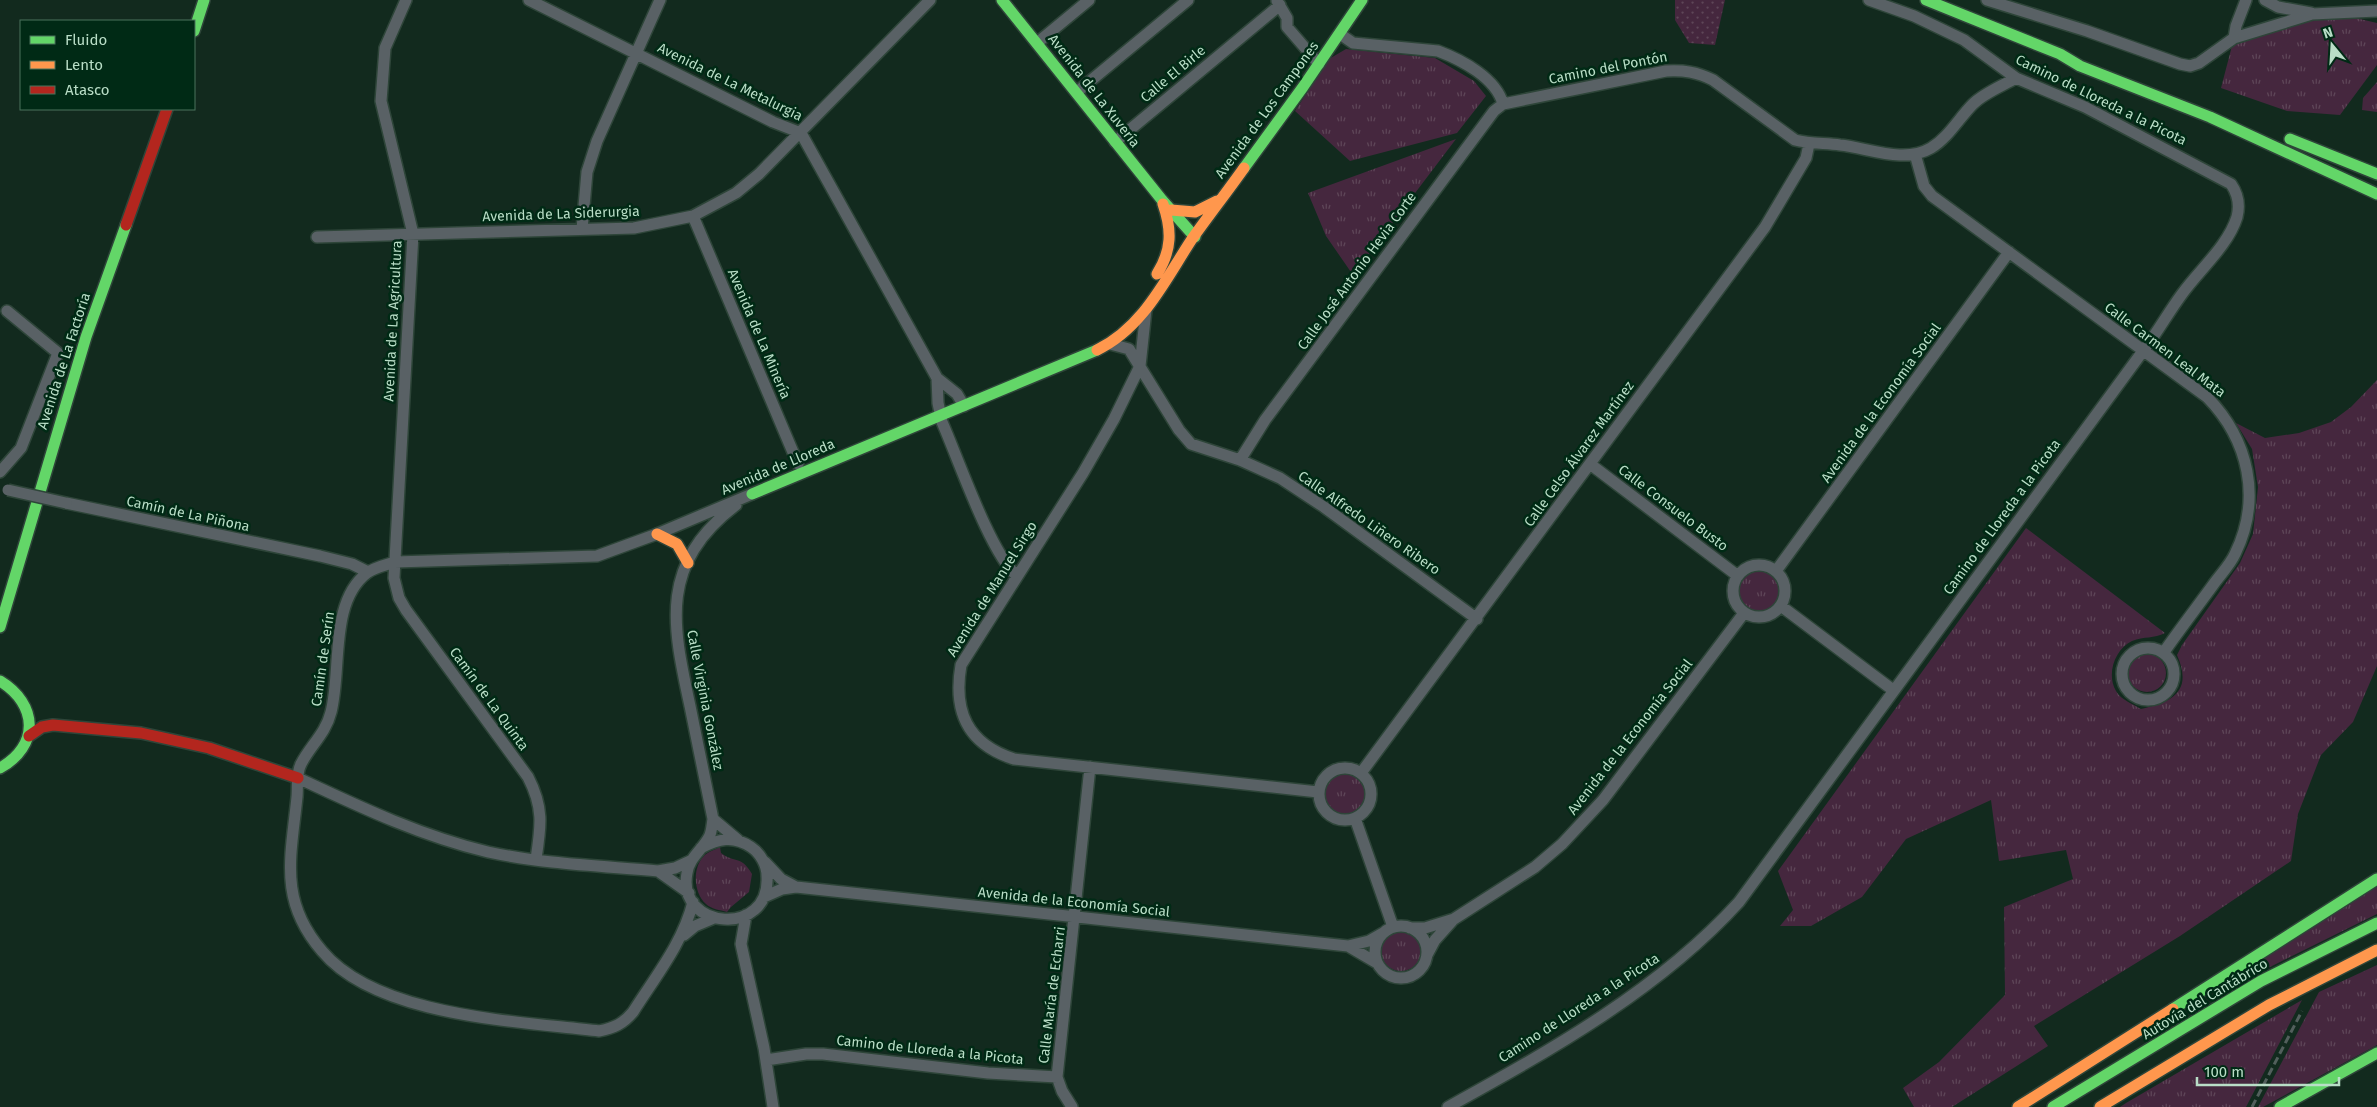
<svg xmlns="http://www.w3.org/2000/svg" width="2377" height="1107" viewBox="0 0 2377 1107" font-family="'Fira Sans',sans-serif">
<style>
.grass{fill:url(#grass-tufts)}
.park{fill:url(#park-dots)}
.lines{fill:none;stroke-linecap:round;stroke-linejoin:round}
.street-casing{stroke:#2e4539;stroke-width:14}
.fast-casing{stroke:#2e4539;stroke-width:14}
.slow-casing{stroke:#2e4539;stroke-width:14}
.jam-casing{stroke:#2e4539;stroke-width:14}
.street{stroke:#596165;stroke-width:11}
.fast{stroke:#63d668;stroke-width:11}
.slow{stroke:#ff974d;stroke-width:11}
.jam{stroke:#b3261e;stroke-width:11}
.rail{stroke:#525f5c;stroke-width:3;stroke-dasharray:8 4;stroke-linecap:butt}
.street-bridge-casing{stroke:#2e4539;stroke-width:14;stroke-linecap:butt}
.street-bridge{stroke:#596165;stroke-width:11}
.labels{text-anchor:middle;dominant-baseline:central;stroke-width:5;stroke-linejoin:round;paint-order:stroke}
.street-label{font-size:14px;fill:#b9dec7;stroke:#002a15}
</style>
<defs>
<pattern id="grass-tufts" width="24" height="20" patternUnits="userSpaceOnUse" patternTransform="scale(1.25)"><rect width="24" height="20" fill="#45273e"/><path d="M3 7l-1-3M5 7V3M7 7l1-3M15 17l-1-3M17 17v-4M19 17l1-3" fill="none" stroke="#5e4658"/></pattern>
<pattern id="park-dots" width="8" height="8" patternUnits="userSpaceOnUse" patternTransform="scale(1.25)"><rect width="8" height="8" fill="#45273e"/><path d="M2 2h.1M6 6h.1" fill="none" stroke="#5e4658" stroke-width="1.8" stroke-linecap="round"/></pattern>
</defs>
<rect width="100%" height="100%" fill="#122a1e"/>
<path class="grass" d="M2330 12 2377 23V65L2340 115 2287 111 2221 88 2233 42Z
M1346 49 1435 58 1474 81 1486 96 1457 133 1350 161 1295 111 1329 59Z
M2377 82V112L2362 110 2363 98Z
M1456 139 1353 275 1326 236 1308 193Z
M2377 380V666L2353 722 2321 755 2298 814 2291 861 2180 936 2034 1026 2048 1046 1952 1107H1914L1903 1088 1939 1062 2005 995 2004 907 2073 879 2066 850 1999 861 1991 800 1906 839 1862 897 1811 926H1780L1793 910 1778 871 2026 528 2165 633C2154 639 2144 636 2132 641 2115 649 2106 674 2116 691 2121 700 2133 704 2141 709 2173 702 2193 691 2177 655L2182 645 2240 563 2253 534 2258 487 2252 449 2236 423 2265 438 2299 433 2331 422 2351 407Z
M1739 591a20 20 0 1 1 40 0a20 20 0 1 1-40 0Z
M2128 673a19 19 0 1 1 38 0a19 19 0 1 1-38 0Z
M1324 794a21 21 0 1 1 42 0a21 21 0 1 1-42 0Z
M720 847 721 853C735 864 740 854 752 874L749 892 731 907 727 912C720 910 711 909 706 904 694 894 692 869 703 857 707 852 714 850 720 847Z
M2377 886V914L2270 967 2245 976 2264 957Z
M1381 951a20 20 0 1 1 40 0a20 20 0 1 1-40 0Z
M2377 965V1045L2263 1107H2258L2319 992Z
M2302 1000 2246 1107H2120L2126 1103Z"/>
<path class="park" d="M1675 0H1725L1715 45 1689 43 1675 20Z"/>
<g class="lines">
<g class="street-casing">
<path id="street" d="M406 0 385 48 381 101 413 234 394 578 399 598 406 610 528 777C544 808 541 826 536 859
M529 0 773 122 801 133 937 378 938 403 942 422C958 458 990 552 1016 575
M1987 0 2087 31 2180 64 2190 66 2199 63 2234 38 2312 14 2377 11
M2265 0 2278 7 2311 13
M1277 1 1287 18V27L1319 64
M1340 34 1353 43 1438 51C1462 60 1496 78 1503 104L1666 71C1684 70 1697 72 1713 80L1795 140C1810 144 1825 143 1840 145 1869 148 1904 164 1931 148 1948 138 1959 118 1973 104 1984 93 2002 86 2016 78
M2234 38 2236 26 2246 0
M1037 43 1089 0
M1077 92 1188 0
M1115 142 1280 5
M1915 154 1924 186 1932 196 2207 397C2249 440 2262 499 2235 554 2230 565 2220 575 2213 585 2197 607 2180 629 2164 652
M693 216 798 464
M582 229 587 172 597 141 660 0
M317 237 634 228 693 216 736 193 759 174 930 0
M1146 310 1140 366 1114 419 1083 473 961 665C953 711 967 744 1014 759L1318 792
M1110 344 1129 349 1179 430 1191 444 1240 460 1280 478 1324 507 1477 619
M937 378 957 394 964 406
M1240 460 1265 420 1494 111 1503 104
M1590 464 1738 576
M0 472 21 448 58 353 7 311
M66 503 320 556 352 564 368 572
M1733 591a26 26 0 1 1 52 0a26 26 0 1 1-52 0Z
M1776 571 2009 252
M1781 606 1893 690
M2122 674a26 26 0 1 1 52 0a26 26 0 1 1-52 0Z
M1319 794a26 26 0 1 1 52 0a26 26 0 1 1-52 0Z
M1361 773 1765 227 1806 158 1809 144
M298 778C360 807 421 836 488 852 543 864 602 866 658 871L675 868 690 861
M1355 818 1393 927
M713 819 738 840
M701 848C718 839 733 835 751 847 760 853 767 865 767 876 771 938 676 930 687 873 689 858 702 850 709 837 712 832 712 824 713 819 705 781 698 744 690 706 672 623 659 564 736 505
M765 862 781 879 796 887
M658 871 689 893
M764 897 782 889 796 887 1348 946 1377 963
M693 902C683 943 655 977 633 1012 623 1024 614 1028 599 1031 518 1021 377 1017 322 951 278 900 291 857 297 797 298 787 296 773 301 764 310 746 326 733 331 712 342 670 329 602 367 573 375 567 386 565 395 562L597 556 657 534 752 494
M746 915 741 944 764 1048 773 1107
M1375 952a26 26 0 1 1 52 0a26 26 0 1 1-52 0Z
M1410 928H1425L1454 919 1535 867 1562 844 1603 800 1744 613
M684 935 695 926 714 918
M1348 946 1369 941 1383 933
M1427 955 1435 940 1452 921
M766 1060 806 1054H823L988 1073 1057 1077
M1072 1107 1062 1091 1057 1077 1090 767
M1448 1107C1551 1050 1659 990 1739 902L2143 351C2157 333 2168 313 2182 294 2199 270 2228 246 2237 217 2240 205 2238 194 2231 184L2085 107 2016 78 1964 40 1914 16 1869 0"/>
</g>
<g class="fast-casing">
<path id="fast" d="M1002 0 1162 200 1195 237
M1926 0 2060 54 2080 66 2210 117 2377 194
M194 31 204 0
M2290 139 2377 174
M1244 168 1303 87 1362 0
M752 494 1097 350
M0 627 86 337 126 225
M0 681C38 704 40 746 0 768
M2173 1009 2377 879
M2053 1107 2261 981 2377 923
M2280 1107 2377 1053"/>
</g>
<g class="slow-casing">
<path id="slow" d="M1171 210 1195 212 1217 201
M1157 274C1172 250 1172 230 1163 204
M1097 350C1143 328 1165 280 1192 239 1209 215 1227 192 1244 168
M657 534 677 544 688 563
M2018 1107 2173 1009
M2100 1107 2269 1005 2377 950"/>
</g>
<g class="jam-casing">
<path id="jam" d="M126 225 167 109
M29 736 42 727 53 725 141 733 209 748 298 778"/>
</g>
<use href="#street" class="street"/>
<use href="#fast" class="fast"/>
<use href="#slow" class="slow"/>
<use href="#jam" class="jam"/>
<path class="rail" d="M2252 1107 2302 1011"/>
<g class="street-bridge-casing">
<path id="street-bridge" d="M8 490 66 503"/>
</g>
<use href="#street-bridge" class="street-bridge"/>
</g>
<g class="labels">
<g class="street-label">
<text transform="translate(1608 68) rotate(-11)">Camino del Pontón</text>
<text transform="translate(1173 74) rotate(-40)">Calle El Birle</text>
<text transform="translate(730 82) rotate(26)">Avenida de La Metalurgia</text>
<text transform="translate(1094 91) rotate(52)">Avenida de La Xuvería</text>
<text transform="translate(2101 100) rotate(26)">Camino de Lloreda a la Picota</text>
<text transform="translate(1267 110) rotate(-54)">Avenida de Los Campones</text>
<text transform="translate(561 214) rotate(-2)">Avenida de La Siderurgia</text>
<text transform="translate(1357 271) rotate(-54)">Calle José Antonio Hevia Corte</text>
<text transform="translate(393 321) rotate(-87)">Avenida de La Agricultura</text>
<text transform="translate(759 334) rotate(67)">Avenida de La Minería</text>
<text transform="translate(2165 350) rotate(37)">Calle Carmen Leal Mata</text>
<text transform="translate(64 361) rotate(-72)">Avenida de La Factoría</text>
<text transform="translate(1881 403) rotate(-54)">Avenida de la Economía Social</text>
<text transform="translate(1579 454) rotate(-54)">Calle Celso Álvarez Martínez</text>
<text transform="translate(778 467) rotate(-23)">Avenida de Lloreda</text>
<text transform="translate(1673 508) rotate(37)">Calle Consuelo Busto</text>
<text transform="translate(188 514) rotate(12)">Camín de La Piñona</text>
<text transform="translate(2002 517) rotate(-54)">Camino de Lloreda a la Picota</text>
<text transform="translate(1369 523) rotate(35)">Calle Alfredo Liñero Ribero</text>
<text transform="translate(992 589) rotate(-58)">Avenida de Manuel Sirgo</text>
<text transform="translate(323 659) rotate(-82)">Camín de Serín</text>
<text transform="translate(489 699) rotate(54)">Camín de La Quinta</text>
<text transform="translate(705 700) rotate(79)">Calle Virginia González</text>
<text transform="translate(1630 737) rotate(-52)">Avenida de la Economía Social</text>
<text transform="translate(1074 902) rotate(6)">Avenida de la Economía Social</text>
<text transform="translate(1052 995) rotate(-83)">Calle María de Echarri</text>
<text transform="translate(2205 999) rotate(-31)">Autovía del Cantábrico</text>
<text transform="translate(1579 1008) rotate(-33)">Camino de Lloreda a la Picota</text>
<text transform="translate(930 1050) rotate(6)">Camino de Lloreda a la Picota</text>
</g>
</g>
<rect x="20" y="20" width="175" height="90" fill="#002a15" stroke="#4a725c"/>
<rect x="30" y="36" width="25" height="8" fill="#63d668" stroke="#4a725c"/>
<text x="65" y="45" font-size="15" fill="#b9dec7">Fluido</text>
<rect x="30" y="61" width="25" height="8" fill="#ff974d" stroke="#4a725c"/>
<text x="65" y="70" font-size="15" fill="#b9dec7">Lento</text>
<rect x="30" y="86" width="25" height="8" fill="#b3261e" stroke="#4a725c"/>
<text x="65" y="95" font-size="15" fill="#b9dec7">Atasco</text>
<g transform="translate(2332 45) rotate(342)" stroke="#002a15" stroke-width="4" paint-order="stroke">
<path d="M0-4L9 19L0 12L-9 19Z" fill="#b9dec7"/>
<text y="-8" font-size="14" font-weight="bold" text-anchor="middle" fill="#b9dec7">N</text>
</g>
<path d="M2197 1077v8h142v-8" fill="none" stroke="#b9dec7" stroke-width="2.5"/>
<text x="2204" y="1077" font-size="15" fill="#b9dec7" stroke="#002a15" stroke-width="4" paint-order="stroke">100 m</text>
</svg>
